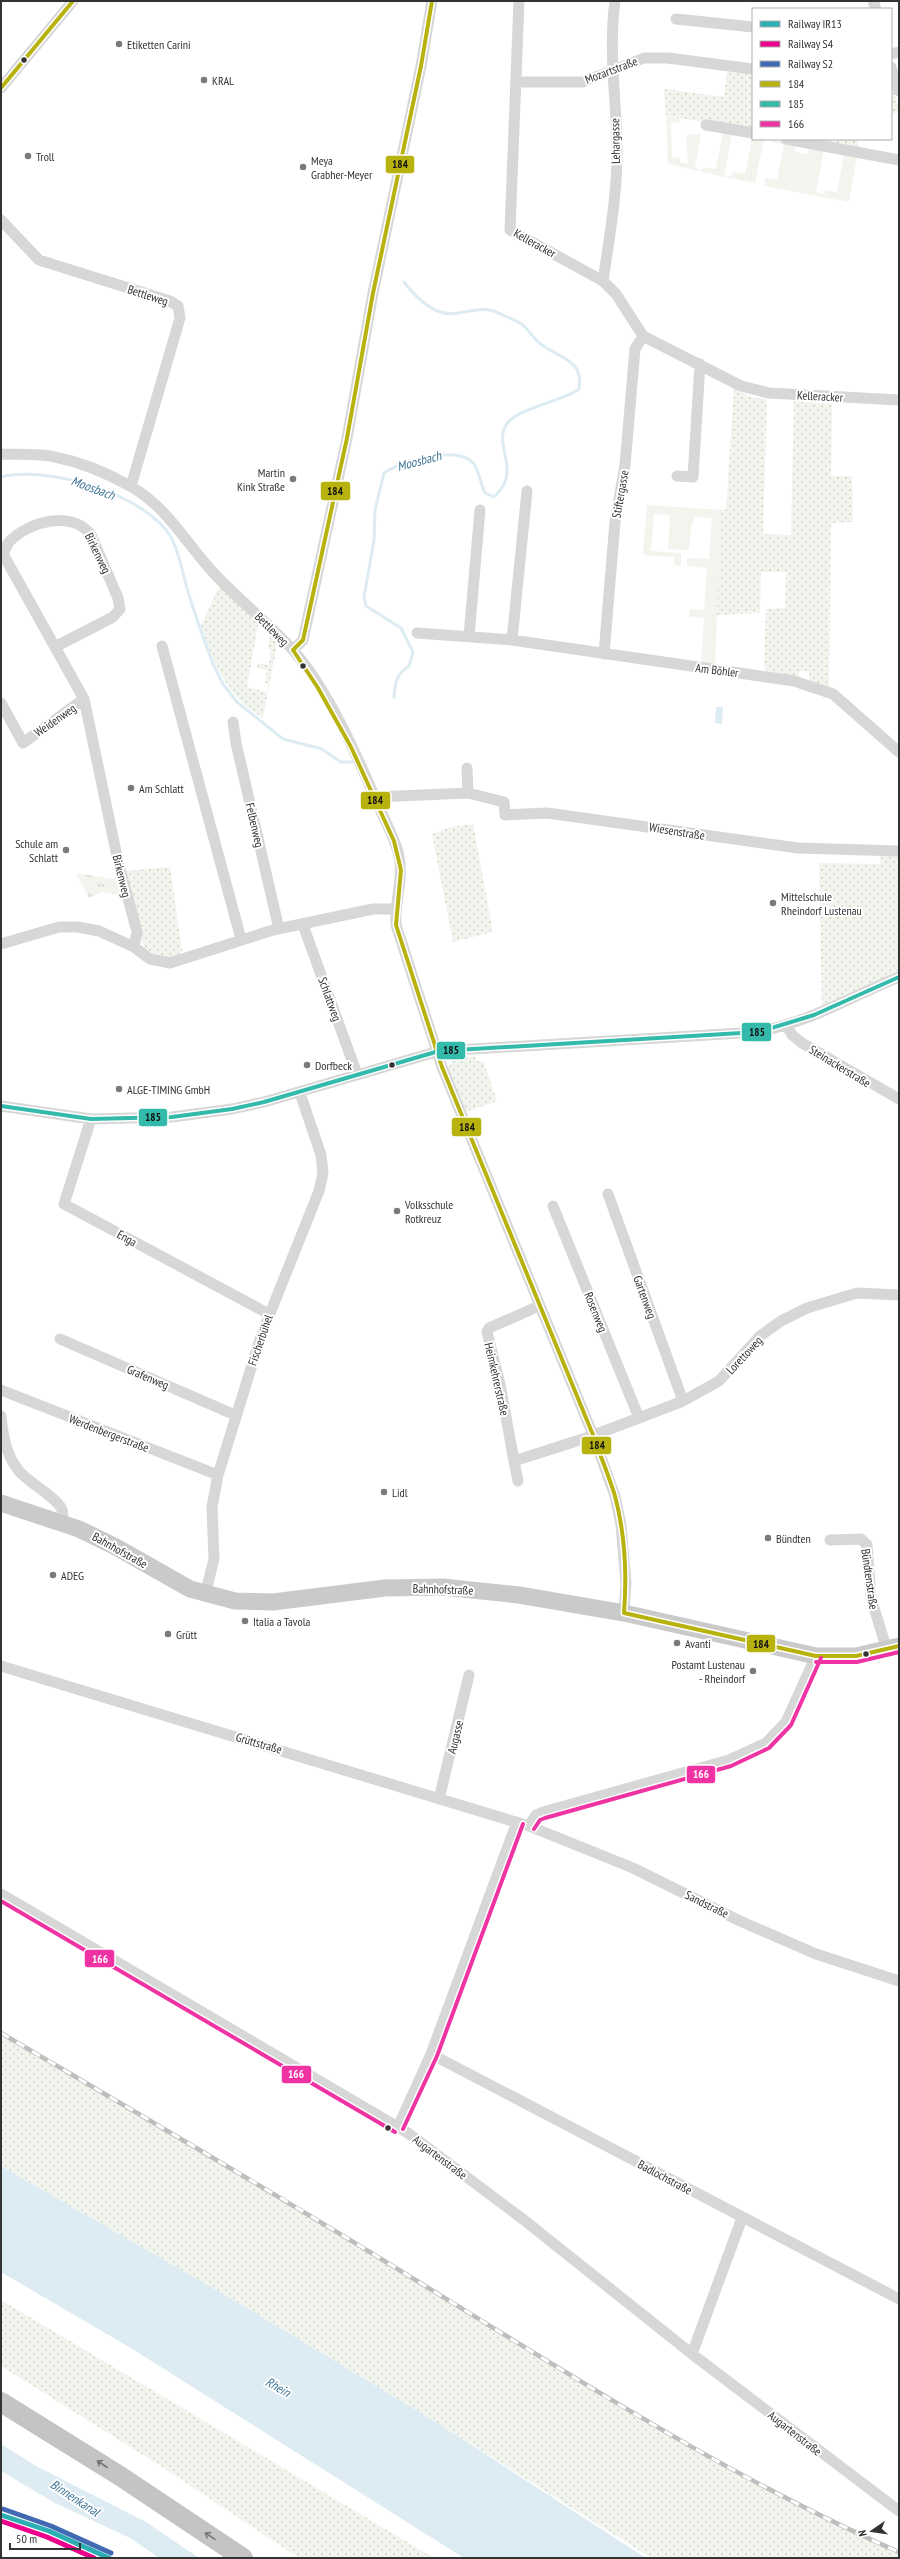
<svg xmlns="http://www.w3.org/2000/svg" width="900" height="2559" viewBox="0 0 900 2559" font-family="'PT Sans Narrow',sans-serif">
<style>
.grass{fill:url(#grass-dots)}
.park{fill:url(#park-tufts)}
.garden{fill:#f1f5ed}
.water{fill:#ddebf3}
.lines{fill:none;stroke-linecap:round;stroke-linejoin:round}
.stream{stroke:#ddebf3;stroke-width:3}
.minor{stroke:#d7d7d7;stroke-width:11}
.primary{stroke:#cacaca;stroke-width:17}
.motorway{stroke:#c4c4c4;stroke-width:20}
.rail-casing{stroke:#bebebe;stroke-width:4.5}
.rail{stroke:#fff;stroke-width:3;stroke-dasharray:9;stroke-linecap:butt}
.bus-1-casing{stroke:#fff;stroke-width:7}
.bus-2-casing{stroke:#fff;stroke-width:7}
.bus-3-casing{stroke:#fff;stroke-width:7}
.bus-1{stroke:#b8b20f;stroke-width:4}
.bus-2{stroke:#33baab;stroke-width:4}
.bus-3{stroke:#f033a3;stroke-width:4}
.rail-1-casing{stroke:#fff;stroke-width:8}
.rail-2-casing{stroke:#fff;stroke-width:8}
.rail-3-casing{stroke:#fff;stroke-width:8}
.rail-1{stroke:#2caeb3;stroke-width:5}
.rail-2{stroke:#ec008c;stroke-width:5}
.rail-3{stroke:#426ab3;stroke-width:5}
.oneway{stroke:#747474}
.poi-dot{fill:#7a7a7a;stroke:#fff;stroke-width:1.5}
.bus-dot{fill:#333;stroke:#fff;stroke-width:1.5}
.labels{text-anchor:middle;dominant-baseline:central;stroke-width:4;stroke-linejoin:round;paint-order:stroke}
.poi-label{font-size:12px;fill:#333;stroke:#fff;text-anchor:start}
.street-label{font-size:12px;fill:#333;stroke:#fff}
.water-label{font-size:13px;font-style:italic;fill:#3f7597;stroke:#fff}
.line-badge{stroke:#fff;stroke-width:1.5}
.badge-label{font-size:11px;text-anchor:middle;font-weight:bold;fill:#fff}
.pale-badge-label{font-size:11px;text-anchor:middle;font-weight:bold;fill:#111}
</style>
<defs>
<pattern id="grass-dots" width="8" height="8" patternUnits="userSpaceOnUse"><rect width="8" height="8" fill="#f1f5ed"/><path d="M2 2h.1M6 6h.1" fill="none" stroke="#cfd2cc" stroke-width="1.8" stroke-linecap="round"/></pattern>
<pattern id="park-tufts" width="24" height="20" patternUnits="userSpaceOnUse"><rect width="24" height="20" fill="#f1f5ed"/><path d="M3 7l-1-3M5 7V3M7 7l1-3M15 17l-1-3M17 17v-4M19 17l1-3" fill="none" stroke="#cfd2cc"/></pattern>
</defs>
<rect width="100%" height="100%" fill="#fff"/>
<path class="grass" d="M727 70 753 73V130L666 116 664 89 724 97Z
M891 85 899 106V113H891Z
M801 139H858V150Z
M734 389 751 397 767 399 763 534 791 535 794 401 832 404 831 476H852L853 522 831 523 829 688 809 680V671H799L798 678 767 672 764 666 766 609 785 608 786 572H761L760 613 717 615 721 510H726Z
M221 582 259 620 247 687 267 692 268 684 265 683 267 670 257 668 258 663 269 665 271 650 268 649 271 633 278 640 263 718C228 697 213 664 201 626Z
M473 824 493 932 453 942 432 834 451 827Z
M881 849 899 851V977L822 1006 819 863 880 864Z
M170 867 182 951C173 964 154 955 144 948L124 871Z
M475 1056 476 1061H483L497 1101 466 1112 448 1068 453 1060Z
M1 2033C143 2117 286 2200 427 2287 580 2381 733 2480 899 2552V2558H651L436 2422 237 2302 1 2166Z
M1 2300 434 2558H299L164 2468 1 2366Z"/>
<path class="park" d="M76 873 120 880 124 898 121 895 101 892 89 898Z"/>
<path class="garden" d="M666 116 681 119V122L671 123 672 158 680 157V163H688L686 135 701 134 695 168 702 170 703 167 716 169 723 133H732L724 177 668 164Z
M740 136 764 139 755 183 725 177V175L731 176 733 172 745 174 752 139Z
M772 140 796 144 795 152 808 154 809 148 824 150 816 192 824 194 825 190 837 192 844 156 832 152 857 156 849 202 764 186 765 178 777 180 784 145 772 142Z
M647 505 721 510 715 666 701 664 704 618 689 617 690 609 704 610 707 568 687 566V558L709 559 712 518 694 517 693 524 692 520 689 550 668 549 670 515 654 514 651 551 681 553V566L674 565V557L643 555Z"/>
<path class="water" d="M716 707H723L722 724 715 723Z
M1 2166 237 2302 436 2422 646 2558H464L134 2350 1 2272Z
M1 2444 36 2466 146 2522 199 2558H159L130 2538 55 2503 1 2471Z"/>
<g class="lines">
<path class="stream" d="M1 477C48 465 145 494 171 537 181 556 183 578 190 598 197 621 205 642 213 664L223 684 237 702 283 739 322 749 341 762H352
M394 698C395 683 396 674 409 666L413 652 401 628 366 606 364 597 374 540 375 510 384 473C402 461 458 444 474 464 479 471 481 485 485 493L494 497C523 471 493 447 506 425 516 408 562 402 579 389 584 360 560 358 542 345 534 339 530 332 523 325 519 322 495 311 490 310 480 308 469 311 459 313 436 318 417 299 404 282"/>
<path class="minor" d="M519 1 510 230 603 281 616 294 643 336 741 386 769 393 899 400
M873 1 876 9
M676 19 753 27
M891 54 899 52
M891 67 899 91
M517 82H583L644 58H668L753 69
M1 88 73 1
M706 125 753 133
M786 139 899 160
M1 220 39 260 170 301 178 306 180 318 131 486
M603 281C609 239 617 196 617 153 617 102 608 52 615 1
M1 454C18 455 38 453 55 457 80 462 107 473 130 486 166 506 184 540 211 570 236 598 267 621 293 650 329 691 358 758 380 809 386 823 394 837 398 852 405 877 394 900 396 925L442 1067 593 1435 615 1496 621 1525 626 1583 624 1613
M677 476 693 477 700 364
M417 633 512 640 794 681 833 694 899 752
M469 636 480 510
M512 640 527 491
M162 646 241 939
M55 647 113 617 120 609 118 598 91 535C72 510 30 521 10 541 7 544 5 550 3 554L84 699 118 861 137 932 134 947
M293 650 303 640 347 438 373 293 421 66 432 1
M604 654 615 522 625 465 635 349 643 336
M1 703 23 743 84 699
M233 722 236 743 279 929
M468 793 504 802 505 815 547 813 798 848 899 851
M375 797 468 793 467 768
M303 925 357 1074
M1 944 59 927H78L99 931 134 947 150 959 170 963 273 930 373 909H395
M787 1026 792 1035 802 1043 899 1099
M1 1106 91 1119 172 1117 232 1109 264 1102 439 1051 758 1032C815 1020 848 998 899 977
M91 1119 64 1204 269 1314
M608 1194 683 1401
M553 1206 639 1418
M539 1306 489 1328 487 1332 500 1384 514 1461 586 1438 639 1418 683 1401 719 1381 760 1336 781 1321 807 1308 857 1293 899 1295
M60 1339 235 1415
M1 1390 218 1475
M1 1416C3 1436 6 1455 19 1471 29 1483 58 1498 62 1510 63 1514 63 1519 63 1523
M514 1461 518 1481
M830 1540 861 1539 867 1545 871 1598 887 1650
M205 1595 214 1559 212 1507 218 1475 261 1336 319 1191 323 1173 321 1155 300 1093
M1 1666 529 1826 633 1868 740 1921 816 1954 899 1981
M439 1799 469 1675
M529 1826 536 1815 543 1812 729 1760 766 1743 786 1722 816 1656
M1 1894 408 2133 524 2220 692 2354 899 2511
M431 2054 899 2299
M398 2127 431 2054 517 1822
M692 2354 742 2218"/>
<path class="primary" d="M1 1503 79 1529 116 1547 190 1589 235 1601 273 1602 385 1588 443 1587 519 1595 624 1613 816 1656H856L899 1646"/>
<path class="motorway" d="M1 2402 120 2476 243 2558"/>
<g class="rail-casing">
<path id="rail" d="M1 2033C142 2116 283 2198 422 2284 577 2379 732 2479 899 2552"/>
</g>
<use href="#rail" class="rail"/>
<g class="bus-1-casing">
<path id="bus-1" d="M1 88 73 1
M293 650 318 688 351 747 394 841 401 870 396 925 442 1067 593 1435C600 1455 609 1476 615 1496 625 1534 627 1575 624 1613
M293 650 303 640 347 438 373 293 421 66 432 1
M624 1613 816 1656H856L899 1646"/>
</g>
<g class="bus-2-casing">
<path id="bus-2" d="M1 1106 91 1119 172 1117 232 1109 264 1102 439 1051 758 1032 814 1015 899 977"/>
</g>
<g class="bus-3-casing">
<path id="bus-3" d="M816 1662H857L899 1652
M534 1829 540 1820 545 1818 731 1766 769 1748 791 1725 821 1658
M1 1901 395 2132
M403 2129 437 2056 523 1824"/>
</g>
<use href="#bus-1" class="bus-1"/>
<use href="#bus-2" class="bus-2"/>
<use href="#bus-3" class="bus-3"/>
<g class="rail-1-casing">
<path id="rail-1" d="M1 2515 49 2531 109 2558"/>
</g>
<g class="rail-2-casing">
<path id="rail-2" d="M1 2521 47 2537 94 2558"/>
</g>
<g class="rail-3-casing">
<path id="rail-3" d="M3 2509 51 2526 111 2553"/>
</g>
<use href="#rail-1" class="rail-1"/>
<use href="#rail-2" class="rail-2"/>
<use href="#rail-3" class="rail-3"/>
</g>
<defs><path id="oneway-shaft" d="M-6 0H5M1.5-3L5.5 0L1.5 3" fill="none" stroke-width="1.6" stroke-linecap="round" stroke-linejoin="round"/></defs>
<g class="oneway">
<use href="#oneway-shaft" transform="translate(102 2464) rotate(-147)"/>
<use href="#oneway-shaft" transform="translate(210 2536) rotate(-146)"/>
</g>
<g class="poi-dot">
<circle cx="119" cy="44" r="4"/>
<circle cx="204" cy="80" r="4"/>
<circle cx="28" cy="156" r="4"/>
<circle cx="303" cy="167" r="4"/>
<circle cx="293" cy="479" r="4"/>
<circle cx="131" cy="788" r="4"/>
<circle cx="66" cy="850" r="4"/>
<circle cx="773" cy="903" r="4"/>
<circle cx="307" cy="1065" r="4"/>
<circle cx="119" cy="1089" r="4"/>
<circle cx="397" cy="1211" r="4"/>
<circle cx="384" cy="1492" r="4"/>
<circle cx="768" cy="1538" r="4"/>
<circle cx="53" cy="1575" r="4"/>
<circle cx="245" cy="1621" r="4"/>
<circle cx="168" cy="1634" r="4"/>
<circle cx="677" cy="1643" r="4"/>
<circle cx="753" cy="1671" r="4"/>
</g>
<g class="bus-dot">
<circle cx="24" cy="60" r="3.5"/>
<circle cx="303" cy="666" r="3.5"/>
<circle cx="392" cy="1065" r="3.5"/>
<circle cx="866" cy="1654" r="3.5"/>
<circle cx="388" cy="2128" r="3.5"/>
</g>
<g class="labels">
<g class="poi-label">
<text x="127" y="44">Etiketten Carini</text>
<text x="212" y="80">KRAL</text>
<text x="36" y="156">Troll</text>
<text x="311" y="160">Meya<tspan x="311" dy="14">Grabher-Meyer</tspan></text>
<text x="285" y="472" text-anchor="end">Martin<tspan x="285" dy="14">Kink Straße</tspan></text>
<text x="139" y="788">Am Schlatt</text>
<text x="58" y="843" text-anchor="end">Schule am<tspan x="58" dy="14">Schlatt</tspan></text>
<text x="781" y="896">Mittelschule<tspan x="781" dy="14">Rheindorf Lustenau</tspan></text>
<text x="315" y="1065">Dorfbeck</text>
<text x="127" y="1089">ALGE-TIMING GmbH</text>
<text x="405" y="1204">Volksschule<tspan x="405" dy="14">Rotkreuz</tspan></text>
<text x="392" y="1492">Lidl</text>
<text x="776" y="1538">Bündten</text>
<text x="61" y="1575">ADEG</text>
<text x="253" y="1621">Italia a Tavola</text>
<text x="176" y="1634">Grütt</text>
<text x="685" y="1643">Avanti</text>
<text x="745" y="1664" text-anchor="end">Postamt Lustenau<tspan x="745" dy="14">- Rheindorf</tspan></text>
</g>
<g class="street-label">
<text transform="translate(611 70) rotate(-21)">Mozartstraße</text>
<text transform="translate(615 141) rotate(-91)">Lehargasse</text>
<text transform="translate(535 243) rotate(29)">Kelleracker</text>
<text transform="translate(148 295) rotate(18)">Bettleweg</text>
<text transform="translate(820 396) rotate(3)">Kelleracker</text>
<text transform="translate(620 494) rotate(-80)">Stiftergasse</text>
<text transform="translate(98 553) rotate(64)">Birkenweg</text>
<text transform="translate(272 629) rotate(45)">Bettleweg</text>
<text transform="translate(717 670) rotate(7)">Am Böhler</text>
<text transform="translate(55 720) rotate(-35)">Weidenweg</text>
<text transform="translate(255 825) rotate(77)">Felbenweg</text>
<text transform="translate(677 831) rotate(9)">Wiesenstraße</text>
<text transform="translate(122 876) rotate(76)">Birkenweg</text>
<text transform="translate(330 999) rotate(70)">Schlattweg</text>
<text transform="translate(840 1066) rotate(31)">Steinackerstraße</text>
<text transform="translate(127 1238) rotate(29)">Enga</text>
<text transform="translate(645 1297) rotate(70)">Gartenweg</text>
<text transform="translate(596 1312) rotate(68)">Rosenweg</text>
<text transform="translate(260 1340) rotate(-71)">Fischerbühel</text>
<text transform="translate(744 1355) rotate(-47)">Lorettoweg</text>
<text transform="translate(148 1377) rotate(23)">Grafenweg</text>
<text transform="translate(497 1379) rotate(77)">Heimkehrerstraße</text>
<text transform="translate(109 1433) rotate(21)">Werdenbergerstraße</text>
<text transform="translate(120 1550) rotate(29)">Bahnhofstraße</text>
<text transform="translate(870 1579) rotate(82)">Bündtenstraße</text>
<text transform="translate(443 1589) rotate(2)">Bahnhofstraße</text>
<text transform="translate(455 1737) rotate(-76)">Augasse</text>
<text transform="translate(259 1743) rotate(16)">Grüttstraße</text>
<text transform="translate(707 1904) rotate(26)">Sandstraße</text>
<text transform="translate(440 2157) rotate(37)">Augartenstraße</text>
<text transform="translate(665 2177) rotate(28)">Badlochstraße</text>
<text transform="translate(795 2433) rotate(38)">Augartenstraße</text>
</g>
<g class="water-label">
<text transform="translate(419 461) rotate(-15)">Moosbach</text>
<text transform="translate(93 488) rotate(20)">Moosbach</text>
<text transform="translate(278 2387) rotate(30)">Rhein</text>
<text transform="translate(75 2498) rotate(33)">Binnenkanal</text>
</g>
</g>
<g class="line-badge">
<rect x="385" y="155" width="30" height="19" rx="4" fill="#b8b20f"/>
<rect x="320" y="481" width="31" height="20" rx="4" fill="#b8b20f"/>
<rect x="360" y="791" width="31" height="19" rx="4" fill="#b8b20f"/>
<rect x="741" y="1022" width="31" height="20" rx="4" fill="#33baab"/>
<rect x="436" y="1041" width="30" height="19" rx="4" fill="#33baab"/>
<rect x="138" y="1108" width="30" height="19" rx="4" fill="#33baab"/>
<rect x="451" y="1117" width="31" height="20" rx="4" fill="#b8b20f"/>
<rect x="581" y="1436" width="31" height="19" rx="4" fill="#b8b20f"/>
<rect x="746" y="1634" width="30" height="19" rx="4" fill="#b8b20f"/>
<rect x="686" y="1765" width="30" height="19" rx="4" fill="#f033a3"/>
<rect x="84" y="1949" width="31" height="19" rx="4" fill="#f033a3"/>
<rect x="281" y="2065" width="31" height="19" rx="4" fill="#f033a3"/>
</g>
<g class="badge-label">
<text x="701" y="1778">166</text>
<text x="100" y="1963">166</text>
<text x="296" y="2078">166</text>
</g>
<g class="pale-badge-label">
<text x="400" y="168">184</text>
<text x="335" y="495">184</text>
<text x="375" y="804">184</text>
<text x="757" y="1036">185</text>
<text x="451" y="1054">185</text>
<text x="153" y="1121">185</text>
<text x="467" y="1131">184</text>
<text x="597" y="1449">184</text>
<text x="761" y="1648">184</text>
</g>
<rect width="900" height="2559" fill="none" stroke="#333333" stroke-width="4"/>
<rect x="752" y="8" width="140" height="132" fill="#ffffff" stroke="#adadad"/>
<rect x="760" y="21" width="20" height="6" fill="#2caeb3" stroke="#adadad"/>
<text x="788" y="28" font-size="12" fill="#333333">Railway IR13</text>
<rect x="760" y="41" width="20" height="6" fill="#ec008c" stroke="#adadad"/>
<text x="788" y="48" font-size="12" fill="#333333">Railway S4</text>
<rect x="760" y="61" width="20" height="6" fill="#426ab3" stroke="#adadad"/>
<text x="788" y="68" font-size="12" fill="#333333">Railway S2</text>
<rect x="760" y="81" width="20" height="6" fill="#b8b20f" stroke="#adadad"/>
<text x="788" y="88" font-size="12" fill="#333333">184</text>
<rect x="760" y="101" width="20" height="6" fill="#33baab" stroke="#adadad"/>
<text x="788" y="108" font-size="12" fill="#333333">185</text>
<rect x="760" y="121" width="20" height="6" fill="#f033a3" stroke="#adadad"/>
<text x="788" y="128" font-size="12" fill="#333333">166</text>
<g transform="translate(872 2531) rotate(257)" stroke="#ffffff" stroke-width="3" paint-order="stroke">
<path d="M0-3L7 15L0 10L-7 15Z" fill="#333333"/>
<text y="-6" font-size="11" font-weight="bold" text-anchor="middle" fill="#333333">N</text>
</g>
<path d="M10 2543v6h70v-6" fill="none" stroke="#333333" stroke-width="2"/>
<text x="16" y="2543" font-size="12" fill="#333333" stroke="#ffffff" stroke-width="3" paint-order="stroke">50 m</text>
</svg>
